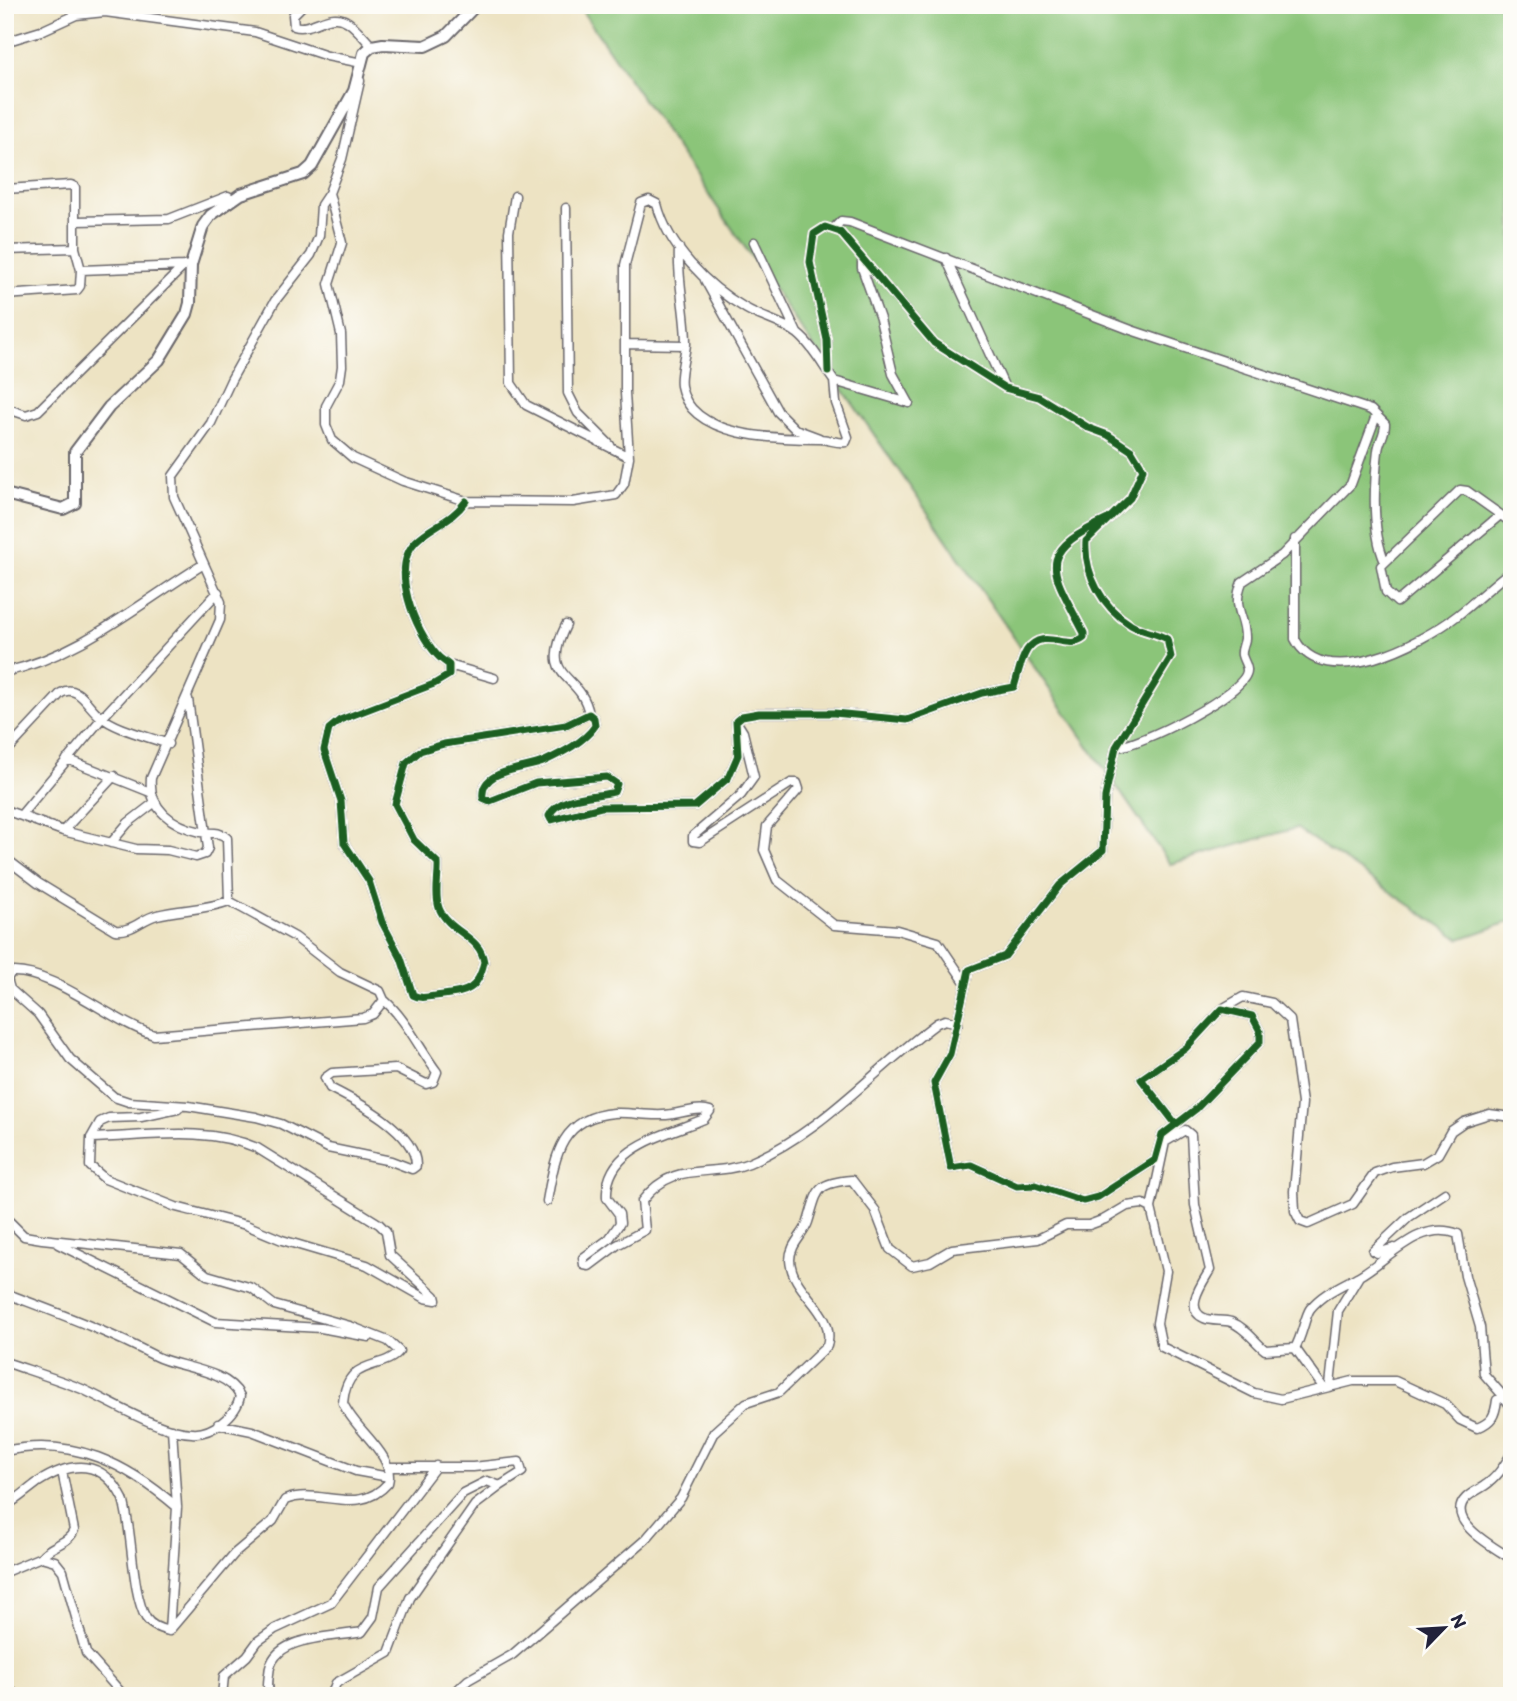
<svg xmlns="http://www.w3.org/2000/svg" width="1517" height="1701" viewBox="0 0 1517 1701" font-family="Itim,sans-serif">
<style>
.green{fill:#8bc579;stroke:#56745a;stroke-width:2}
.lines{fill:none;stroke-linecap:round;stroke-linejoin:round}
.street-casing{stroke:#69666b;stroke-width:11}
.secondary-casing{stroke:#69666b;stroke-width:14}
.street{stroke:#fff;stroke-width:8}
.secondary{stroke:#fff;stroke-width:10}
.cycleway-casing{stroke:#fdfcf7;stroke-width:11}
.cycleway{stroke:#1b5e20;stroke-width:7}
</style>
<rect width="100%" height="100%" fill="#fdfcf7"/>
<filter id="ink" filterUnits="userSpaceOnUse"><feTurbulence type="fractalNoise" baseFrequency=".0143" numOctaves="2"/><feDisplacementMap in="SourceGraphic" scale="14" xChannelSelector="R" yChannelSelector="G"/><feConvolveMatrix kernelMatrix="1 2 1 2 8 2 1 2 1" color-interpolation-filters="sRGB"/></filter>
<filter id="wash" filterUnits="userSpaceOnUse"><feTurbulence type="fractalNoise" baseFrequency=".00686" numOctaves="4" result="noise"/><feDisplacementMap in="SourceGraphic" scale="28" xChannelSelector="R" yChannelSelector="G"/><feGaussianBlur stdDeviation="1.57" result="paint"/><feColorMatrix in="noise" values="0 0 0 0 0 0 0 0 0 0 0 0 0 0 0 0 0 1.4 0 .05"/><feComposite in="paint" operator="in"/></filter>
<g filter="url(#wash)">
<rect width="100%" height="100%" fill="#ede3c3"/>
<path class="green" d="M578 5H1512V921L1460 939 1296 828 1170 864Z"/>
</g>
<g filter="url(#ink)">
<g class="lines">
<g class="street-casing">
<path id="street" d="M303 5 293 15 294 26C313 32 329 9 348 22 357 28 364 38 372 46
M5 42 41 31 76 15 105 12 255 32 327 56 362 63
M360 81 342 159 329 193 342 243 329 284 341 334 342 366 340 380 326 406V425L332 440 353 458 403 481 466 501 573 502 616 495 624 484 629 457 625 393V265L641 203 649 200 657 204C668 247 707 286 745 308 761 318 783 322 798 334 813 346 823 366 834 381
M5 189 71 185 75 187V248L81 270 80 286 77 290 5 295
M329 193 321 205 319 236 311 255 275 301 231 380 211 423 173 476 174 497 221 602 220 620 151 778C148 809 173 826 201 832 211 834 217 830 227 838L229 901 295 937 340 972 380 991 384 1000 373 1014 363 1018 154 1035C112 1022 52 969 11 972L7 979 10 989 38 1014 70 1059 114 1097 129 1102 188 1106 256 1117 281 1124 328 1148 391 1161 412 1169 416 1166C417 1132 356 1101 330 1088L325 1078 332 1073 396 1069 426 1084 433 1082 437 1072C419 1048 406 1019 384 1000
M515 196 509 232 511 383 526 405 629 457
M566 208 568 393 578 413 610 445
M77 221 169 219 228 196 232 199
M834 228 841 221 850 222 1131 330 1371 410 1385 424C1385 435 1379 441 1378 451 1374 485 1371 531 1385 562
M754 242 797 333
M679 248C677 280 686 312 686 344 685 357 679 373 681 386 690 439 780 439 820 439 829 439 837 444 846 442L848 437 836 403 834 381 909 403 893 374 880 319 862 268V259
M5 250 75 248
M946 258 1005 388
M81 270 184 266
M705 280 778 412 795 429 819 438
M626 344 686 345
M828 372 827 340 810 262 814 234 825 227 840 232 934 343 1005 388 1039 397 1089 428 1108 435 1132 451 1143 469 1130 498 1086 541C1084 574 1102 607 1131 625 1141 631 1156 633 1167 639L1171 657 1116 747 1105 797 1103 850 1060 885 1005 956 969 970 950 1054 934 1083 951 1168 971 1165 1017 1186 1035 1185 1083 1201 1098 1197 1155 1160 1162 1135 1196 1109 1260 1042V1031L1252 1016 1222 1009 1186 1048 1141 1079 1175 1123
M5 408 26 415 38 411 184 266 191 265
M466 501C451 522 432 525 416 541 389 568 415 631 437 655 440 659 445 661 449 665V675L434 684 340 720 329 729 324 750 341 801 344 843 369 881 382 922 401 958 413 995C421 999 426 997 435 996 462 992 477 995 484 962 480 935 449 933 439 908 434 893 439 878 438 863L414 840 395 804 406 763 420 751 444 744 566 725 589 714 594 718 595 726C584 742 562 753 545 761 527 770 479 768 483 798L490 801 536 783 607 777 617 784 614 792C596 797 558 795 549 816L551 820 601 807 695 806 728 778 738 755 736 721 742 716 759 713H834L907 720 982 693 1014 687C1018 675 1020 661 1027 650 1044 626 1067 652 1084 638V633C1051 568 1032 554 1110 518
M1499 516 1397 602 1386 592 1381 566 1460 490 1467 491 1512 523
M1295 539V639C1324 694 1422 643 1458 615 1476 601 1493 584 1512 570
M566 625C538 682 581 671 589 714
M449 665 494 678
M5 672C81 655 139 603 204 564
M738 724 743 732 754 777 741 795 693 836V841L700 842 791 783H797L799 789 767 826 764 850 777 880 834 925 897 930 938 942 965 982
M1116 747C1137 747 1248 693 1247 670 1247 665 1243 660 1242 655 1241 649 1244 645 1245 639 1246 615 1231 610 1242 582L1282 555 1351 484 1376 416
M5 753 61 693C78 683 88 707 100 716 117 730 147 736 168 744
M67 759 150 792
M5 810 63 831 136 849 168 850 196 857 205 854 208 848 188 699
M21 815 102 718 218 592
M63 831 114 776
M111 843 128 823 154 803
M5 858 38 883 115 930C133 932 141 919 157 915 181 909 205 910 229 901
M1222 1009 1243 997 1272 1003 1290 1020 1302 1103 1294 1191 1295 1211 1300 1221 1308 1224 1353 1204 1375 1173 1392 1167 1423 1163 1438 1154 1451 1131 1464 1122 1489 1114 1512 1117
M91 1138C146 1137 205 1125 257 1148L379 1224 386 1231 390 1255 435 1296 436 1300 425 1298 367 1265 282 1240 246 1225 176 1207 105 1179 90 1166 91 1138 100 1122 109 1118 141 1117 178 1109
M547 1201C555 1157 560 1117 614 1113 630 1112 647 1116 663 1115 678 1115 697 1106 710 1111L704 1119C666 1135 604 1147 607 1198L619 1214 620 1223 609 1239 583 1258 584 1265 589 1266 617 1245 645 1230 642 1201C675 1158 710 1179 749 1163 823 1132 873 1070 937 1023L945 1020 958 1023
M5 1217 24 1236 42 1239 181 1254 207 1275 252 1288 274 1305 350 1326 388 1341 399 1351C383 1372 347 1355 343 1403 354 1430 396 1455 388 1483 358 1518 319 1486 285 1500L273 1521 234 1554 169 1631
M58 1244 215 1322 321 1328 369 1337
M1394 1248 1377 1253 1373 1251 1409 1217 1445 1193
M5 1293C57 1313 105 1330 155 1356 178 1368 227 1369 240 1396 237 1415 211 1435 192 1433 159 1432 113 1403 82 1389 57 1379 31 1371 5 1362
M1295 1348 1323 1387
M1330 1385 1338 1311 1358 1278
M1504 1397 1484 1374 1480 1327 1465 1276 1458 1234C1420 1219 1389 1259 1359 1276 1341 1286 1323 1293 1310 1309 1305 1316 1302 1337 1295 1348L1265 1350C1254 1341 1245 1327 1231 1322 1223 1319 1212 1322 1204 1318 1183 1309 1203 1282 1210 1270L1195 1205 1191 1135 1185 1130 1165 1142 1151 1208 1166 1271 1157 1323 1162 1347 1254 1393 1281 1399 1353 1381H1395L1445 1404 1460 1420 1477 1428C1492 1422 1495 1416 1497 1400L1504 1397 1512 1408
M218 1424 252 1431 356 1471 389 1477
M5 1451C73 1436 127 1464 177 1507
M1512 1453C1504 1466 1497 1478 1484 1486 1478 1490 1471 1493 1466 1498 1443 1521 1497 1549 1512 1559
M389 1467H473L519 1462 522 1472 500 1486
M5 1506C17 1500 26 1491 37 1483 72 1460 103 1459 123 1499 133 1531 131 1592 146 1618 151 1626 160 1629 169 1631
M41 1557C50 1545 69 1544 74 1530L62 1471
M5 1572 41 1557 55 1561 63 1571 86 1653 124 1696
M169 1631 177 1507 172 1429
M5 1687 18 1696
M222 1696 224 1676 247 1656 258 1641 275 1629 331 1603 436 1466
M270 1696C267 1688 268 1682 269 1674 271 1634 333 1638 362 1632L373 1617 379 1587 463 1493 487 1481 500 1486 475 1505 410 1598 389 1653 336 1683 331 1696
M451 1696 468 1680 512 1655 646 1539 681 1498 714 1432 746 1403 779 1392 827 1346C837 1311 792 1294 790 1260 790 1244 804 1235 808 1222 818 1190 815 1183 852 1180L875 1210 890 1249 912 1266 930 1262 952 1249 1038 1239 1066 1225H1089L1105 1219 1127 1206 1143 1204 1151 1208"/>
</g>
<g class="secondary-casing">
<path id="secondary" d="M5 494 63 509 75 503V452L109 407 159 360 187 314 190 303 191 265 203 226 211 215 241 194 303 174 312 166 354 91 364 53 372 46 383 44 425 46 446 36 476 5"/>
</g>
<use href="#street" class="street"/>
<use href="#secondary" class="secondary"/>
<g class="cycleway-casing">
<path id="cycleway" d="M828 372 827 340 810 262 814 234 825 227 840 232 934 343 1005 388 1039 397 1089 428 1108 435 1132 451 1143 469 1130 498 1086 541C1084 574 1102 607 1131 625 1141 631 1156 633 1167 639L1171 657 1116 747 1105 797 1103 850 1060 885 1005 956 969 970 950 1054 934 1083 951 1168 971 1165 1017 1186 1035 1185 1083 1201 1098 1197 1155 1160 1162 1135 1196 1109 1260 1042V1031L1252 1016 1222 1009 1186 1048 1141 1079 1175 1123
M466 501C451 522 432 525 416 541 389 568 415 631 437 655 440 659 445 661 449 665V675L434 684 340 720 329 729 324 750 341 801 344 843 369 881 382 922 401 958 413 995C421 999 426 997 435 996 462 992 477 995 484 962 480 935 449 933 439 908 434 893 439 878 438 863L414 840 395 804 406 763 420 751 444 744 566 725 589 714 594 718 595 726C584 742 562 753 545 761 527 770 479 768 483 798L490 801 536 783 607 777 617 784 614 792C596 797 558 795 549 816L551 820 601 807 695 806 728 778 738 755 736 721 742 716 759 713H834L907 720 982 693 1014 687C1018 675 1020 661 1027 650 1044 626 1067 652 1084 638V633C1051 568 1032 554 1110 518"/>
</g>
<use href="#cycleway" class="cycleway"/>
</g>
</g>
<rect width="1517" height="1701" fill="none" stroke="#fdfcf7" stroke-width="28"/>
<g transform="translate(1444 1628) rotate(65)" stroke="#fdfcf7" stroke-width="5" paint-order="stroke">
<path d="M0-5L12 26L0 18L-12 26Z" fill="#22223b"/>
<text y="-10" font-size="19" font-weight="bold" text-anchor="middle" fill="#22223b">N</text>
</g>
</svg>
